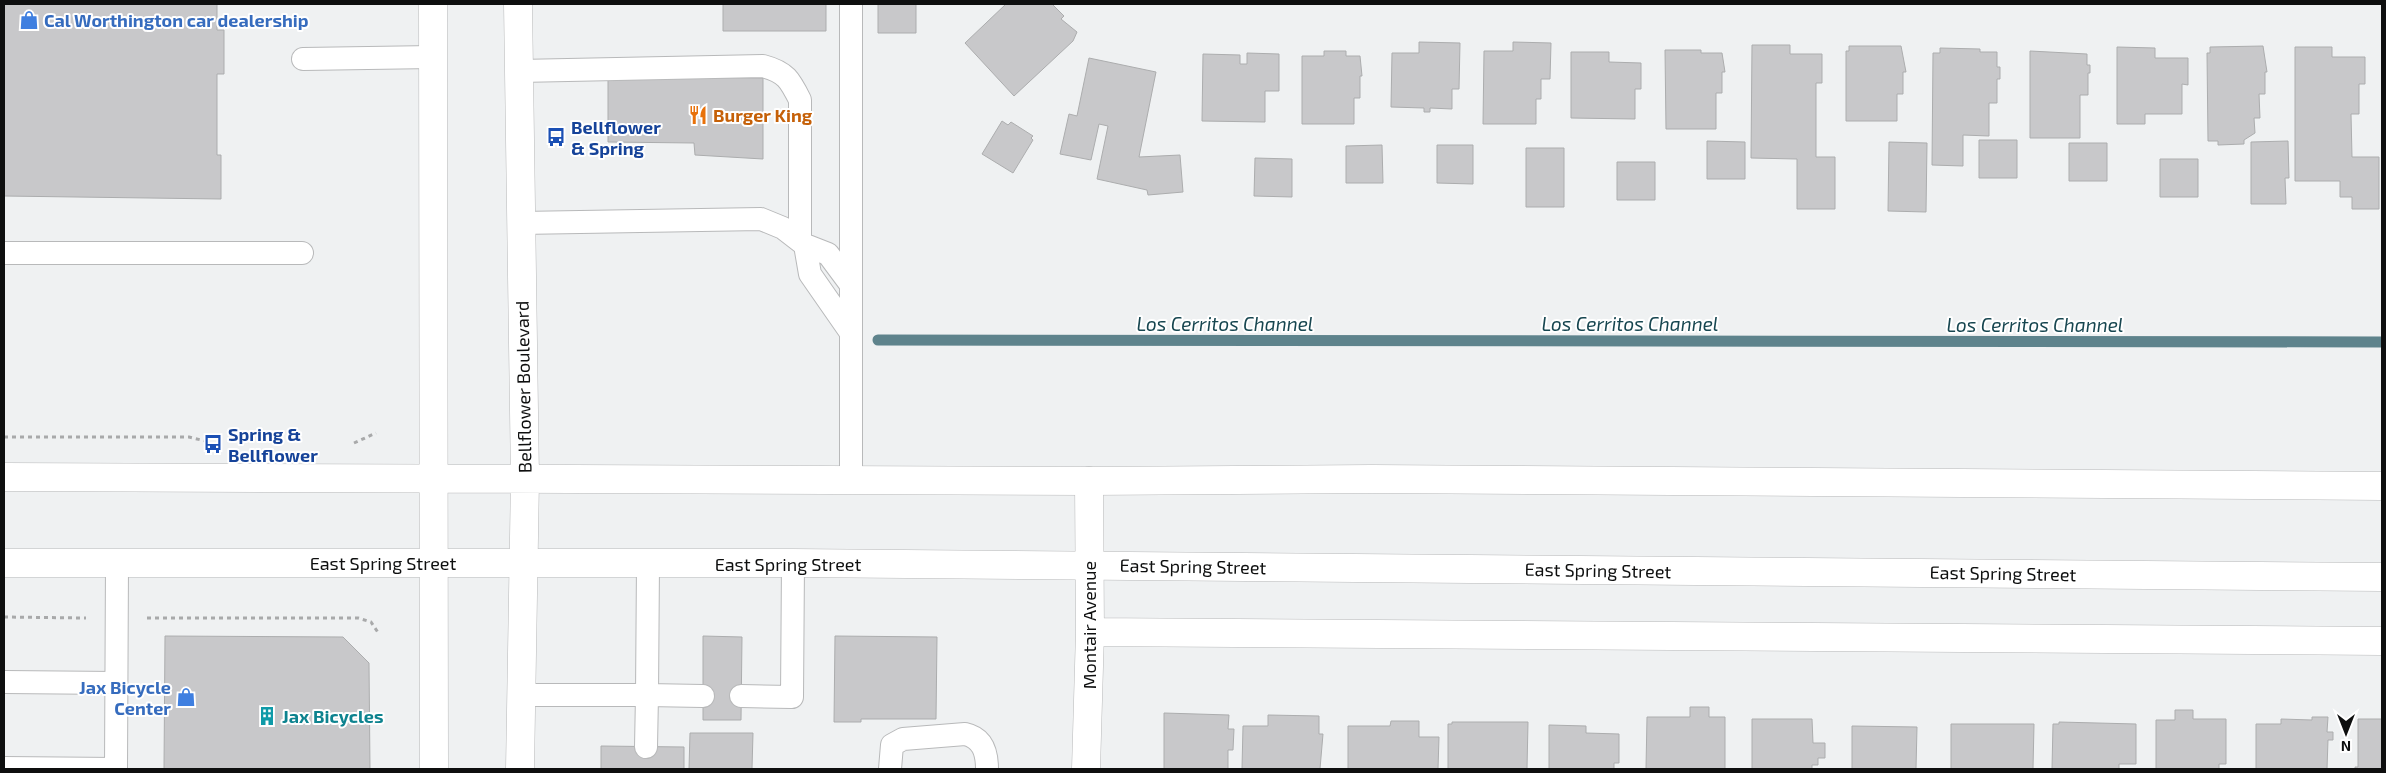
<svg xmlns="http://www.w3.org/2000/svg" width="2386" height="773" viewBox="0 0 2386 773" font-family="'Exo 2',sans-serif">
<style>
.lines{fill:none;stroke-linecap:round;stroke-linejoin:round}
.stream{stroke:#5e838c;stroke-width:11}
.building{fill:#c8c8ca;stroke:#acadae}
.lane-casing{stroke:#b8b9ba;stroke-width:24}
.street-casing{stroke:#b8b9ba;stroke-width:29}
.secondary-casing{stroke:#b8b9ba;stroke-width:29}
.path{stroke:#a8a9aa;stroke-width:3;stroke-dasharray:4 4;stroke-linecap:butt}
.lane{stroke:#fff;stroke-width:22}
.street{stroke:#fff;stroke-width:28}
.secondary{stroke:#fff;stroke-width:28}
.labels{text-anchor:middle;dominant-baseline:central;stroke-width:4;stroke-linejoin:round;paint-order:stroke}
.shop-label{font-size:18px;font-weight:bold;fill:#366cbe;stroke:#fff;text-anchor:start}
.food-label{font-size:18px;font-weight:bold;fill:#c56008;stroke:#fff;text-anchor:start}
.transit-label{font-size:18px;font-weight:bold;fill:#164399;stroke:#fff;text-anchor:start}
.street-label{font-size:18px;fill:#0e0f0f;stroke:#fff}
.culture-label{font-size:18px;font-weight:bold;fill:#0d838f;stroke:#fff;text-anchor:start}
.water-label{font-size:19px;font-style:italic;fill:#174650;stroke:#fff}
</style>
<rect width="100%" height="100%" fill="#eff1f2"/>
<g class="lines">
<path class="stream" d="M878 340 2382 342"/>
</g>
<path class="building" d="M4 4H217V30H224V74H217V155H221V199L4 196Z
M723 4H826V31H723Z
M878 4H916V33H878Z
M1006 4H1052L1064 16 1061 19 1077 32 1073 41 1014 96 965 43Z
M1419 42 1460 43 1459 89H1452V109L1430 108V112H1424V108L1391 107 1392 53H1419Z
M1513 42 1551 43 1550 79H1541V99H1536V124H1483L1484 51H1513Z
M1752 45H1790V54H1822V83H1816V157H1835V209H1797V159L1751 158Z
M1849 46H1901L1906 72H1903V94H1897V121H1846V51H1849Z
M2263 46 2267 72H2265V94H2259L2260 118H2254L2255 133 2244 140V144L2218 145V141H2208L2207 53H2210V47Z
M2117 47 2155 48V58H2188V85L2182 84V114H2145V124H2117Z
M2295 47H2332V57H2365V84H2359V114H2351L2352 157H2379V209H2352V197H2340V181H2295Z
M1940 48 1980 49V52H1997V67H2000V79H1997V103H1989V136L1963 135V166L1932 165 1933 53H1940Z
M1665 50H1701V53H1722L1725 72H1722V93H1716V129H1666Z
M1324 51H1346V56H1360L1362 76H1360V98H1354V124H1302V56H1324Z
M2030 51 2087 54V65H2090V73H2088V95H2080V138H2030Z
M1571 52H1609V62L1641 63V89H1635V119L1571 118Z
M1247 53 1279 54V91H1265V122L1202 121 1203 54 1240 55V64H1247Z
M1089 58 1156 72 1139 157 1180 155 1183 192 1148 195 1147 190 1097 179 1108 126 1099 124 1091 160 1060 154 1069 114 1077 116Z
M608 76 763 78V159L695 155 694 143 608 142Z
M1002 121 1008 125 1011 122 1033 136 1031 138 1033 140 1013 173 982 154Z
M1979 140H2017V178H1979Z
M1707 141 1745 142V179H1707Z
M2288 141 2289 178H2285L2286 204H2251V142Z
M1889 142 1927 143 1926 212 1888 211Z
M2069 143H2107V181H2069Z
M1382 145 1383 183H1346V146Z
M1437 145H1473V184L1437 183Z
M1526 148H1564V207H1526Z
M1255 158 1292 159V197L1254 196Z
M2160 159H2198V197H2160Z
M1617 162H1655V200H1617Z
M165 636 343 637 369 663 370 769H164Z
M703 636 742 637 741 720H703Z
M835 636 937 637 936 719H861V722H834Z
M1690 707H1709V717H1725V769H1646L1647 717H1690Z
M2175 710H2193V719H2226V764H2219V769H2156V720H2175Z
M1164 713 1229 715 1228 729H1234L1233 750H1228V769H1164Z
M1268 715 1319 716V734H1323L1320 769H1242L1243 726H1268Z
M2312 717H2328L2327 732H2333V740H2328L2327 769H2256V724H2281V719L2312 720Z
M1752 719H1812L1813 743H1825V758H1818V765H1812V769H1752Z
M2358 719H2382V769H2355V767H2358Z
M1391 721H1419V737H1439L1438 769H1348V726H1390Z
M1452 722H1528L1527 769H1448V724H1452Z
M2059 722 2136 724V764H2119V769H2052L2053 724H2059Z
M1951 724H2034L2033 769H1951Z
M1549 725 1586 726V733L1619 734V763H1614V769H1549Z
M1852 726 1917 727 1916 769H1852Z
M690 733H753L752 769H689Z
M601 746 684 747V769H601Z"/>
<g class="lines">
<g class="lane-casing">
<path id="lane" d="M851 4V480
M303 59 433 57
M519 71 763 66C786 72 790 80 800 100V241
M520 223 761 219 783 228 805 245 828 254 851 285
M805 245 810 274 851 333
M4 253H302
M4 682 116 683
M521 695H647L648 563
M741 696 792 697 793 563
M646 747 647 695 703 696
M4 768 116 769
M116 769 117 563
M890 769 892 745 903 739 965 734C983 738 987 753 987 769"/>
</g>
<g class="street-casing">
<path id="street" d="M1090 632 2382 641
M1086 769 1090 632 1089 481"/>
</g>
<g class="secondary-casing">
<path id="secondary" d="M433 4 434 769
M518 4 525 479 520 769
M4 477 1089 481 1372 479 2382 486
M4 563H793L2382 577"/>
</g>
<path class="path" d="M4 437H189L209 442
M354 443 376 433
M4 617 86 618
M147 618H358L371 622 379 634"/>
<use href="#lane" class="lane"/>
<use href="#street" class="street"/>
<use href="#secondary" class="secondary"/>
</g>
<defs>
<g id="shop-bare" transform="scale(1.5)"><path d="M-5-2.5h2.3a2.7 3.5 0 0 1 5.4 0H5L5.5 6h-11ZM-1.5-2.5h3a1.5 2.3 0 0 0-3 0Z" fill="#3f7fe0" stroke="#fff" stroke-width="2.5" paint-order="stroke"/></g>
<g id="restaurant-bare" transform="scale(1.5)"><path d="M-5-6h1v4h1v-4h1v4h1v-4h1v5L-1.5 .5V6h-2V.5L-5-1ZM5-6V6H3V1.5H1.5Q1.5-4 5-6Z" fill="#e8710a" stroke="#fff" stroke-width="2.5" paint-order="stroke"/></g>
<g id="bus-bare" transform="scale(1.5)"><path d="M-5-6H5V4H4V6H2V4H-2V6H-4V4H-5ZM-3.5-4V0h7V-4ZM-3.5 1.2v1.5H-2V1.2ZM2 1.2v1.5H3.5V1.2Z" fill="#1a4fb4" stroke="#fff" stroke-width="2.5" paint-order="stroke"/></g>
<g id="building-bare" transform="scale(1.5)"><path d="M-4-6H4V6H1V3H-1V6H-4ZM-2.5-4.3h1.7v1.8h-1.7ZM.8-4.3h1.7v1.8H.8ZM-2.5-1h1.7V.8h-1.7ZM.8-1h1.7V.8H.8Z" fill="#0f9aa8" stroke="#fff" stroke-width="2.5" paint-order="stroke"/></g>
</defs>
<g fill-rule="evenodd">
<use href="#shop-bare" x="29" y="20"/>
<use href="#restaurant-bare" x="698" y="115"/>
<use href="#bus-bare" x="556" y="137"/>
<use href="#bus-bare" x="213" y="444"/>
<use href="#shop-bare" x="186" y="697"/>
<use href="#building-bare" x="267" y="716"/>
</g>
<g class="labels">
<g class="shop-label">
<text x="44" y="20">Cal Worthington car dealership</text>
<text x="171" y="687" text-anchor="end">Jax Bicycle<tspan x="171" dy="21">Center</tspan></text>
</g>
<g class="food-label">
<text x="713" y="115">Burger King</text>
</g>
<g class="transit-label">
<text x="571" y="127">Bellflower<tspan x="571" dy="21">&amp; Spring</tspan></text>
<text x="228" y="434">Spring &amp;<tspan x="228" dy="21">Bellflower</tspan></text>
</g>
<g class="street-label">
<text transform="translate(523 387) rotate(-91)">Bellflower Boulevard</text>
<text x="383" y="563">East Spring Street</text>
<text x="788" y="564">East Spring Street</text>
<text transform="translate(1193 566) rotate(1)">East Spring Street</text>
<text transform="translate(1598 570) rotate(1)">East Spring Street</text>
<text transform="translate(2003 573) rotate(1)">East Spring Street</text>
<text transform="translate(1089 625) rotate(-90)">Montair Avenue</text>
</g>
<g class="culture-label">
<text x="282" y="716">Jax Bicycles</text>
</g>
<g class="water-label">
<text x="1225" y="323">Los Cerritos Channel</text>
<text x="1630" y="323">Los Cerritos Channel</text>
<text x="2035" y="324">Los Cerritos Channel</text>
</g>
</g>
<rect width="2386" height="773" fill="none" stroke="#0e0f0f" stroke-width="10"/>
<g transform="translate(2346 733) rotate(180)" stroke="#ffffff" stroke-width="4" paint-order="stroke">
<path d="M0-4L9 19L0 12L-9 19Z" fill="#0e0f0f"/>
<text y="-8" font-size="14" font-weight="bold" text-anchor="middle" fill="#0e0f0f">N</text>
</g>
</svg>
